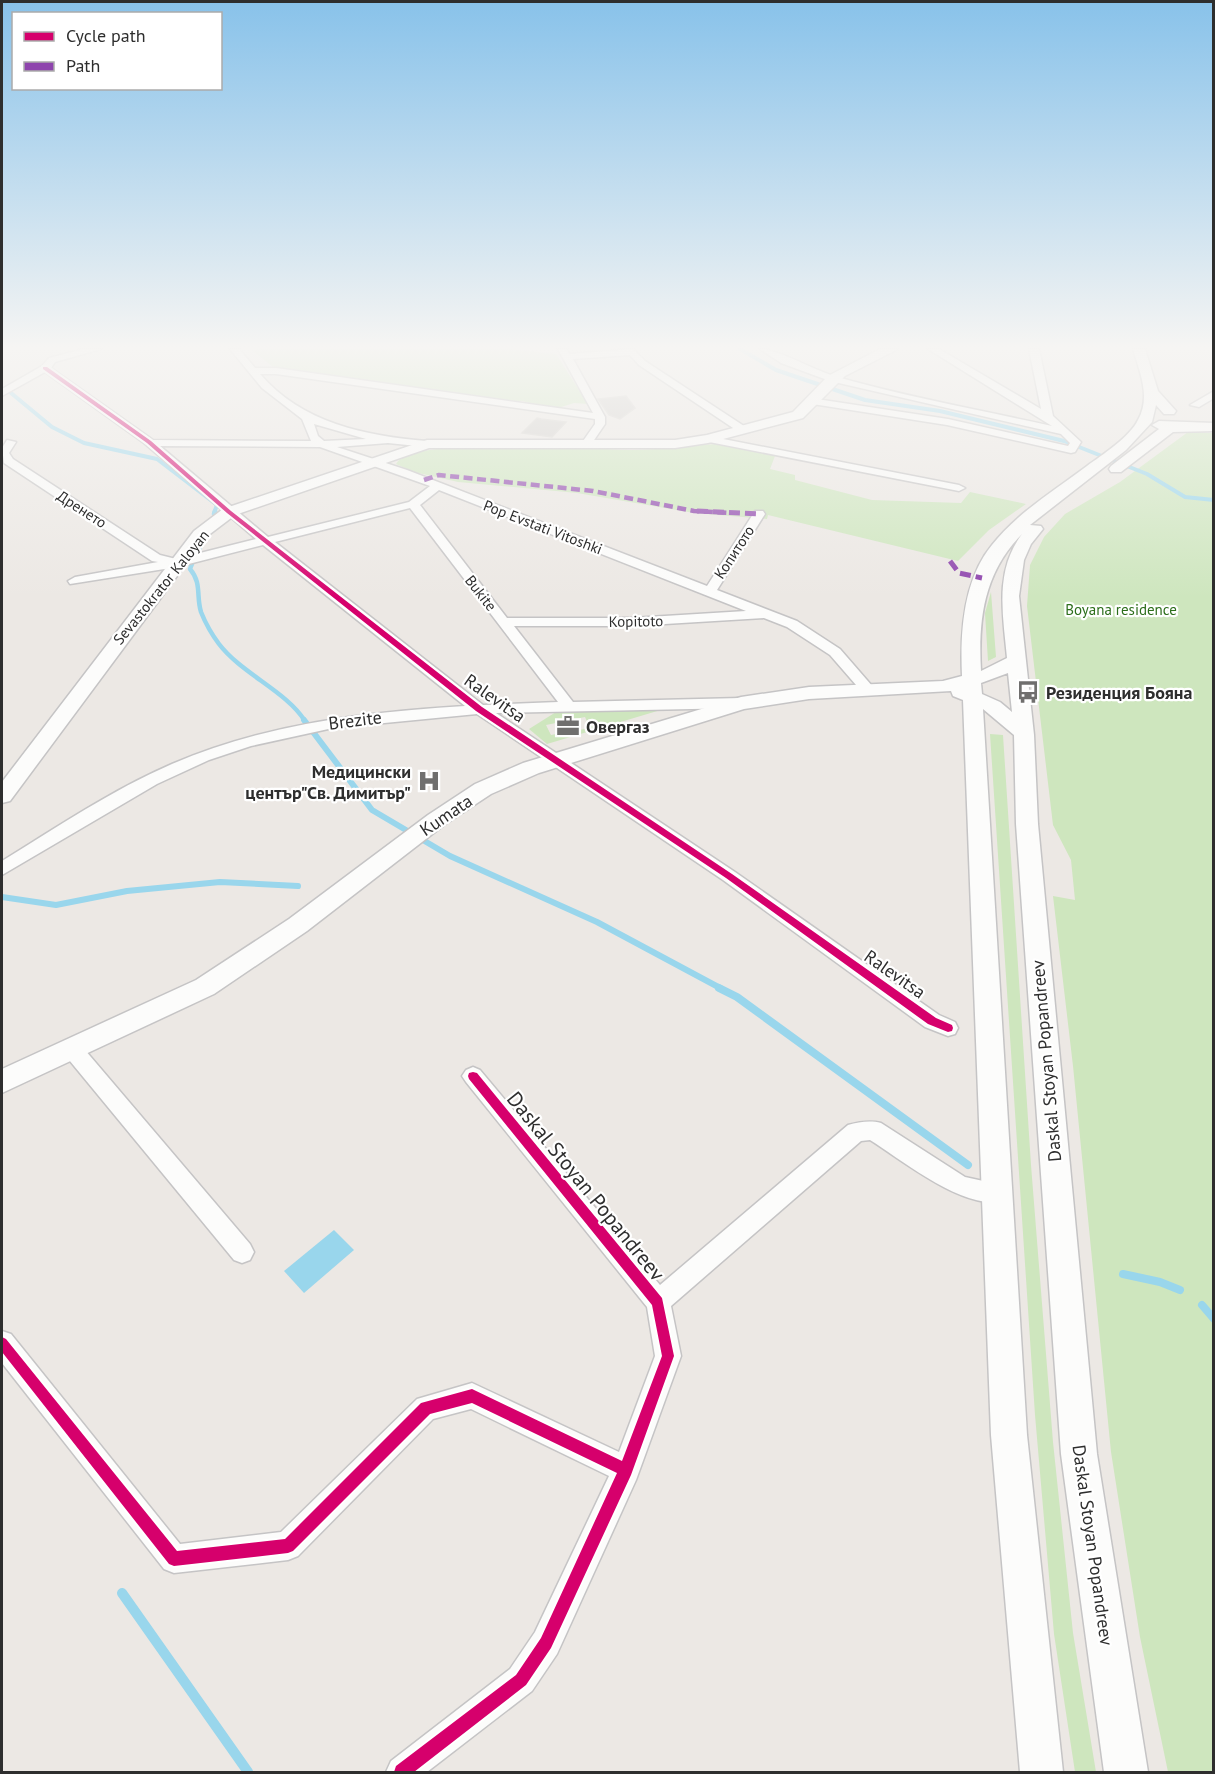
<svg xmlns="http://www.w3.org/2000/svg" width="1215" height="1774" viewBox="0 0 1215 1774" font-family="'PT Sans',sans-serif">
<style>
.green{fill:#cee6be;fill-rule:evenodd}
.water{fill:#99d6ec}
.lines{fill:none;stroke-linecap:round;stroke-linejoin:round}
.stream-far4{stroke:#99d6ec;stroke-width:4}
.stream-far3{stroke:#99d6ec;stroke-width:4.5}
.stream-far2{stroke:#99d6ec;stroke-width:6}
.stream-far1{stroke:#99d6ec;stroke-width:8}
.stream{stroke:#99d6ec;stroke-width:10}
.building{fill:#d1cecb;stroke:#d7d4d0;stroke-width:1.5}
.minor-casing{stroke:#c5c4c5;stroke-width:3}
.secondary-casing{stroke:#c5c4c5;stroke-width:3}
.minor{fill:#fcfcfb;fill-rule:evenodd}
.secondary{fill:#fcfcfb;fill-rule:evenodd}
.quiet-far1{stroke:#8e44ad;stroke-width:4.5;stroke-dasharray:9 4.5;stroke-linecap:butt}
.quiet{stroke:#8e44ad;stroke-width:5;stroke-dasharray:11 5;stroke-linecap:butt}
.cycleway-casing{stroke:#fff;stroke-width:4}
.cycleway{fill:#d6006c;fill-rule:evenodd}
.labels{text-anchor:middle;dominant-baseline:central;stroke-width:4.5;stroke-linejoin:round;paint-order:stroke}
.far-street-label{font-size:15px;fill:#2e2e2e;stroke:#fff}
.far-park-label{font-size:15px;fill:#2c6e1b;stroke:#fff}
.poi-label{font-size:18px;font-weight:bold;fill:#2e2e2e;stroke:#fff;text-anchor:start}
.street-label{font-size:18px;fill:#2e2e2e;stroke:#fff}
.near-street-label{font-size:21px;fill:#2e2e2e;stroke:#fff}
</style>
<rect width="100%" height="100%" fill="#ece8e4"/>
<path class="green" d="M257 349H511L556 354 588 404 574 403 555 409 522 401 507 402 273 367 253 351Z
M1188 432 1214 433 1213 1772H1168L1140 1637 1111 1452 1073 1066 1053 896 1075 900 1071 860 1053 825 1027 606 1030 565 1044 537 1065 514 1120 482Z
M716 444 775 456 770 469 795 475V480L872 500 961 503 970 492 1026 504 989 530 958 561 768 515 767 519 694 513 577 493 458 482 414 472 396 464C410 435 594 449 629 450 658 450 688 446 716 444Z
M991 592 996 657 988 661 985 613Z
M664 709 547 744 529 729 556 712ZM585 717 590 728 551 735 546 725Z
M990 734 1003 735 1031 1165 1053 1442 1073 1633 1096 1772H1075L1054 1634 1035 1415Z"/>
<path class="water" d="M334 1230 354 1250 304 1293 284 1271Z"/>
<g class="lines">
<path class="stream-far4" d="M740 349 776 370 865 400 940 411 1064 441 1147 474 1185 497 1214 500
M11 393 52 427 84 443 157 459 217 505 214 513"/>
<path class="stream-far3" d="M214 514 215 511
M198 552 203 538
M192 564 190 569C202 583 196 596 201 612 205 622 213 636 219 644 242 674 286 691 305 721"/>
<path class="stream-far2" d="M304 720 372 810 450 856 597 922 722 989
M2 897 56 905 127 891 220 882 298 886"/>
<path class="stream-far1" d="M719 988 737 997 968 1165
M1123 1274 1160 1282 1180 1290
M1202 1305 1214 1319"/>
<path class="stream" d="M122 1593 248 1772"/>
</g>
<path class="building" d="M626 396 635 408 620 419 609 415 598 399Z
M537 418 541 419 566 422 552 437 522 433Z"/>
<g class="lines">
<g class="minor-casing">
<path id="minor" d="M84 349H101L55 362 51 368 153 440 311 441 302 419 262 388 230 349H239L255 368H276L593 413 558 349H567L569 354 633 349 645 361 747 428V432H739L639 365 630 355 573 359 605 417V424L590 446 586 447 581 444 595 424V419L276 374H260C302 423 365 436 427 441L432 444 427 447 388 443 337 447 407 470 707 586 755 511H763L765 514 717 590 797 621 840 649 873 687 875 690 873 693H863L830 655 787 627 764 618 632 626H514L573 702 741 698 749 703 741 708 496 713 735 872 939 1015 955 1022 958 1028 955 1034 948 1036 925 1027 723 880 477 714 333 728 251 746 209 760 157 784 2 875V861C57 827 112 790 172 764 265 724 365 712 465 706L263 545 177 567 70 584 68 581 75 577 158 562 152 561 4 463 2 448 7 440 16 442 9 453 13 459 160 555 176 559 256 539 144 443 45 372 2 396V389L42 366 49 358ZM314 424 366 439 324 441 318 436ZM160 446 320 447 430 486 409 502 268 537ZM439 490 746 611 632 618H507L420 505ZM410 508 558 702 483 705 275 542Z
M760 349C778 349 815 371 837 377 907 397 980 410 1052 426L928 349H939L1041 409 1029 349H1039L1053 416 1081 442 1075 452 1071 453 947 425 806 403 805 401 810 398 948 419 1068 446 1070 443 1061 434 830 381 781 363Z
M1214 391V398L1199 407 1190 405Z
M708 436 959 485 965 488 959 491 704 441V437Z
M72 1041 79 1043 250 1244 254 1252 250 1260 242 1263 234 1260 65 1055 62 1049 65 1043Z
M473 1067 480 1070 660 1285 848 1125C859 1122 870 1120 881 1123L965 1177 1006 1186 1009 1193 1006 1200C968 1214 902 1160 870 1140L861 1141 671 1306 681 1356 636 1480 557 1654 532 1691 427 1772H386L391 1761 510 1669 535 1632 609 1476 471 1409 433 1419 298 1556 288 1560 174 1573 164 1569 2 1363V1331L11 1334 180 1544 281 1532 417 1399 472 1383 619 1452 655 1356 647 1307 466 1082 462 1076 466 1070Z"/>
</g>
<g class="secondary-casing">
<path id="secondary" d="M880 349H898L845 376 803 418 708 443 675 448H429L235 515 206 537 10 801 2 803V782L194 531 223 509 427 440H675L707 435 793 412 828 376Z
M1133 349H1145L1158 391 1176 411 1174 414H1164L1156 405 1152 422 1126 450 1030 525 1041 526 1043 529 1031 544 1024 560 1019 596 1034 735 1038 824 1097 1454 1148 1772H1104L1061 1454 1016 824 1014 735 983 709 1027 1435 1063 1772H1020L991 1435 963 700 953 696 951 691 809 699 744 709 539 773 491 794 444 825 307 931 214 994 2 1093V1069L196 980 289 919 428 815 475 784 523 763 741 697 809 687 943 681 962 676C960 633 963 580 992 545 1017 513 1055 490 1087 466 1102 455 1130 437 1138 420 1151 397 1140 373 1133 349ZM1022 534C994 571 1003 615 1007 658L981 671C978 619 984 572 1022 534ZM1008 673 1012 712 1000 702 982 694 981 683Z
M1159 421 1214 423V431L1173 432 1121 472H1111L1109 469 1111 466 1159 429 1152 425Z"/>
</g>
<use href="#minor" class="minor"/>
<use href="#secondary" class="secondary"/>
<path class="quiet-far1" d="M424 480 439 475 593 491 694 511 729 513"/>
<path class="quiet" d="M697 511 759 514
M950 561 959 573 982 578"/>
<g class="cycleway-casing">
<path id="cycleway" d="M43 367H47L151 441 231 511 482 707 732 874 936 1018 952 1025 953 1028 952 1031 948 1032 928 1024 726 878 476 711 227 513 147 443 43 369Z
M473 1072 477 1073 662 1298 674 1356 631 1475 551 1648 526 1685 414 1772H394L396 1766 516 1675 541 1638 617 1473 472 1403 430 1414 293 1551 288 1553 174 1566 169 1564 2 1352V1337L6 1339 177 1551 285 1539 421 1403 472 1389 622 1461 662 1356 652 1305 469 1079 468 1076 469 1073Z"/>
</g>
<use href="#cycleway" class="cycleway"/>
</g>
<linearGradient id="sky" x2="0" y2="1"><stop stop-color="#88c2ea"/><stop offset="0.58" stop-color="#f6f5f3"/><stop offset="1" stop-color="#f6f5f3" stop-opacity="0"/></linearGradient>
<rect width="1215" height="598" fill="url(#sky)"/>
<defs>
<g id="bus-bare" transform="scale(1.8)"><path d="M-5-6H5V4H4V6H2V4H-2V6H-4V4H-5ZM-3.5-4V0h7V-4ZM-3.5 1.2v1.5H-2V1.2ZM2 1.2v1.5H3.5V1.2Z" fill="#706f6e" stroke="#fff" stroke-width="2.5" paint-order="stroke"/></g>
<g id="office-bare" transform="scale(1.8)"><path d="M-6-3h4V-5.5h4V-3h4V5H-6ZM-1-4.5V-3h2v-1.5ZM-6 0V1H6V0Z" fill="#706f6e" stroke="#fff" stroke-width="2.5" paint-order="stroke"/></g>
<g id="hospital-bare" transform="scale(1.8)"><path d="M-5-5h3v3.5h4V-5h3V5h-3V1.5h-4V5h-3Z" fill="#706f6e" stroke="#fff" stroke-width="2.5" paint-order="stroke"/></g>
</defs>
<g fill-rule="evenodd">
<use href="#bus-bare" x="1028" y="692"/>
<use href="#office-bare" x="568" y="726"/>
<use href="#hospital-bare" x="429" y="781"/>
</g>
<g class="labels">
<g class="far-street-label">
<text transform="translate(82 509) rotate(33)">Дренето</text>
<text transform="translate(543 527) rotate(21)">Pop Evstati Vitoshki</text>
<text transform="translate(734 552) rotate(-57)">Копитото</text>
<text transform="translate(161 587) rotate(-51)">Sevastokrator Kaloyan</text>
<text transform="translate(481 593) rotate(52)">Bukite</text>
<text transform="translate(636 621) rotate(-1)">Kopitoto</text>
</g>
<g class="far-park-label">
<text x="1121" y="609">Boyana residence</text>
</g>
<g class="poi-label">
<text x="1046" y="692">Резиденция Бояна</text>
<text x="586" y="726">Овергаз</text>
<text x="411" y="771" text-anchor="end">Медицински<tspan x="411" dy="21">център"Св. Димитър"</tspan></text>
</g>
<g class="street-label">
<text transform="translate(495 698) rotate(35)">Ralevitsa</text>
<text transform="translate(355 720) rotate(-7)">Brezite</text>
<text transform="translate(446 815) rotate(-34)">Kumata</text>
<text transform="translate(895 974) rotate(35)">Ralevitsa</text>
<text transform="translate(1046 1061) rotate(-95)">Daskal Stoyan Popandreev</text>
<text transform="translate(1093 1545) rotate(82)">Daskal Stoyan Popandreev</text>
</g>
<g class="near-street-label">
<text transform="translate(586 1186) rotate(51)">Daskal Stoyan Popandreev</text>
</g>
</g>
<rect width="1215" height="1774" fill="none" stroke="#2e2e2e" stroke-width="6"/>
<rect x="12" y="12" width="210" height="78" fill="#ffffff" stroke="#ababab" stroke-width="1.5"/>
<rect x="24" y="32" width="30" height="9" fill="#d6006c" stroke="#ababab" stroke-width="1.5"/>
<text x="66" y="42" font-size="18" fill="#2e2e2e">Cycle path</text>
<rect x="24" y="62" width="30" height="9" fill="#8e44ad" stroke="#ababab" stroke-width="1.5"/>
<text x="66" y="72" font-size="18" fill="#2e2e2e">Path</text>
</svg>
